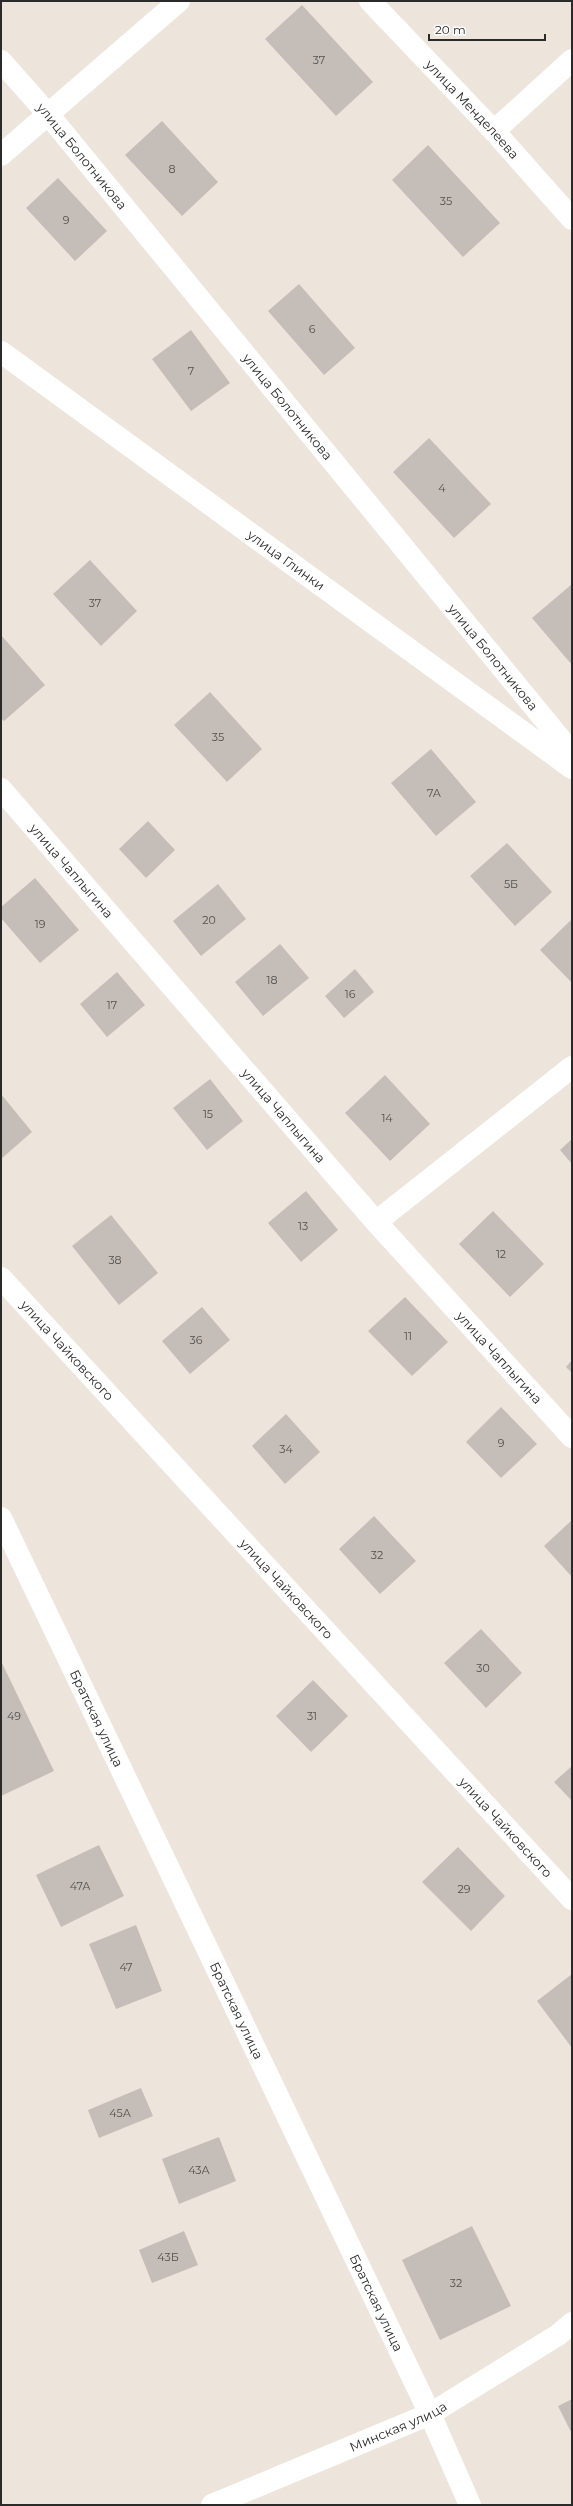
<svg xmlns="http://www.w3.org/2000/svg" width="573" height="2506" viewBox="0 0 573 2506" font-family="Montserrat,sans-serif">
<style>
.building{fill:#c5beb8}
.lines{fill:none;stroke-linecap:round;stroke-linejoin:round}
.minor{stroke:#fff;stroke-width:22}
.tertiary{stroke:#fff;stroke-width:22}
.labels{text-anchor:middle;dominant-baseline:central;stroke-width:3;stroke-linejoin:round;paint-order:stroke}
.number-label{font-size:11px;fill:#514f4e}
.street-label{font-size:13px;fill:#2a2a2a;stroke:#fff}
</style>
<rect width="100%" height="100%" fill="#ede4dc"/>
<path class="building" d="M302 5 373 82 336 116 265 39Z
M162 121 218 182 182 216 125 155Z
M428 145 500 223 463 257 392 180Z
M58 178 107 231 75 261 26 208Z
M299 284 355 348 324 375 268 311Z
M191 330 230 383 191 411 152 359Z
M429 438 491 504 454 538 393 472Z
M90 560 137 611 101 646 53 594Z
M572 584V665L532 618Z
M1 635 45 685 4 721 1 718Z
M210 692 262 749 227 782 174 725Z
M431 749 476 802 436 836 391 783Z
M148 821 175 850 146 878 119 849Z
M507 843 552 892 515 926 470 876Z
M35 878 79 930 40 963 1 918V907Z
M218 884 246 919 201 956 173 921Z
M572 919V983L540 950Z
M280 944 309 978 263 1016 235 982Z
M355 969 374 992 344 1018 325 996Z
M117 972 145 1005 107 1037 80 1004Z
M385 1075 430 1124 390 1161 345 1113Z
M210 1079 243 1121 207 1150 173 1108Z
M1 1094 32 1132 1 1159Z
M572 1139V1164L560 1150Z
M306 1191 338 1230 301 1262 268 1223Z
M493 1211 544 1264 510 1297 459 1244Z
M111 1215 158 1273 119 1305 72 1246Z
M405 1297 448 1342 412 1376 368 1331Z
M202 1307 230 1340 190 1374 162 1341Z
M572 1360V1373L566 1367Z
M501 1407 537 1444 501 1478 466 1442Z
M286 1414 320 1452 285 1484 252 1446Z
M374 1516 416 1561 380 1594 339 1549Z
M572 1520V1577L544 1546Z
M481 1629 522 1673 486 1708 444 1663Z
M1 1661 54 1771 1 1796Z
M313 1680 348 1716 311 1752 276 1716Z
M572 1766V1801L554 1782Z
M99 1845 124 1896 61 1927 36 1875Z
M458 1847 505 1896 471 1931 422 1882Z
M136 1925 162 1991 116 2009 89 1944Z
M572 1974V2048L537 2001Z
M141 2088 153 2116 99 2138 88 2110Z
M219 2137 236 2181 179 2204 162 2159Z
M472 2226 511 2306 440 2340 402 2260Z
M184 2231 198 2265 152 2283 139 2250Z
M572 2399V2434L558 2406Z"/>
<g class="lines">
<g class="minor">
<path id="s1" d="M1 61 47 113 572 753"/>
<path d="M494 131 572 60"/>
<path d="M1 155 179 1"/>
<path id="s2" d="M1 352 572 768"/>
<path id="s3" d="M1 789 376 1222 572 1437"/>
<path d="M376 1222 572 1067"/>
<path id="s4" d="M1 1278 572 1899"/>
<path id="s5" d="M1 1518 430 2414 470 2505"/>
<path id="s6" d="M212 2505 430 2414 558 2335 572 2323"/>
</g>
<path class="tertiary" id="s7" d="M370 1 494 131 572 219"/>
</g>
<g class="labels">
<g class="number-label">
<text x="319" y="60">37</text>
<text x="172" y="169">8</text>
<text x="446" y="201">35</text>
<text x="66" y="220">9</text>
<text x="312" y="329">6</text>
<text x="191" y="371">7</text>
<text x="442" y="488">4</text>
<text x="95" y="603">37</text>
<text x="218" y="737">35</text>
<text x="434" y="793">7А</text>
<text x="511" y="884">5Б</text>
<text x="209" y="920">20</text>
<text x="40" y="924">19</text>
<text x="272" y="980">18</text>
<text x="350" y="994">16</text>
<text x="112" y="1005">17</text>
<text x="208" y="1114">15</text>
<text x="387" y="1118">14</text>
<text x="303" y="1226">13</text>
<text x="501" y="1254">12</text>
<text x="115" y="1260">38</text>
<text x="408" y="1336">11</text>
<text x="196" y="1340">36</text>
<text x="501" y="1443">9</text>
<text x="286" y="1449">34</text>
<text x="377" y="1555">32</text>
<text x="483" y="1668">30</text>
<text x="14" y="1716">49</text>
<text x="312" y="1716">31</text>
<text x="80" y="1886">47А</text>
<text x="464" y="1889">29</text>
<text x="126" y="1967">47</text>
<text x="120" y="2113">45А</text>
<text x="199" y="2170">43А</text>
<text x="168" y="2257">43Б</text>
<text x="456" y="2283">32</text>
</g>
<g class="street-label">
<text stroke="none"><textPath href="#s7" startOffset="149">улица Менделеева</textPath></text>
<text stroke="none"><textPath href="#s1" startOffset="125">улица Болотникова</textPath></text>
<text stroke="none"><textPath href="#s1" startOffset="449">улица Болотникова</textPath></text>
<text stroke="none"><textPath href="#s2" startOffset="353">улица Глинки</textPath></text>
<text stroke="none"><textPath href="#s1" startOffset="773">улица Болотникова</textPath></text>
<text stroke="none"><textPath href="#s3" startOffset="108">улица Чаплыгина</textPath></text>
<text stroke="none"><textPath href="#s3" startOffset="432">улица Чаплыгина</textPath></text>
<text stroke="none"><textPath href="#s4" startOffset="98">улица Чайковского</textPath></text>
<text stroke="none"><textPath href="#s3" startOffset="756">улица Чаплыгина</textPath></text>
<text stroke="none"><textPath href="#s4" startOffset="422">улица Чайковского</textPath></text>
<text stroke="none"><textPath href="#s5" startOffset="222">Братская улица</textPath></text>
<text stroke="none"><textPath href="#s4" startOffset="746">улица Чайковского</textPath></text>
<text stroke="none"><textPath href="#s5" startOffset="546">Братская улица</textPath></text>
<text stroke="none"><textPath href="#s5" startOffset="870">Братская улица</textPath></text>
<text stroke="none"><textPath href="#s6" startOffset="202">Минская улица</textPath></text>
</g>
</g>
<rect width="573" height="2506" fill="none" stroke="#2a2a2a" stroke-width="4"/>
<path d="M429 34v6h116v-6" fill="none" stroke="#2a2a2a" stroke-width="2"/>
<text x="435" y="34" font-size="12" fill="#2a2a2a" stroke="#ffffff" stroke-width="3" paint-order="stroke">20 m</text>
</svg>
